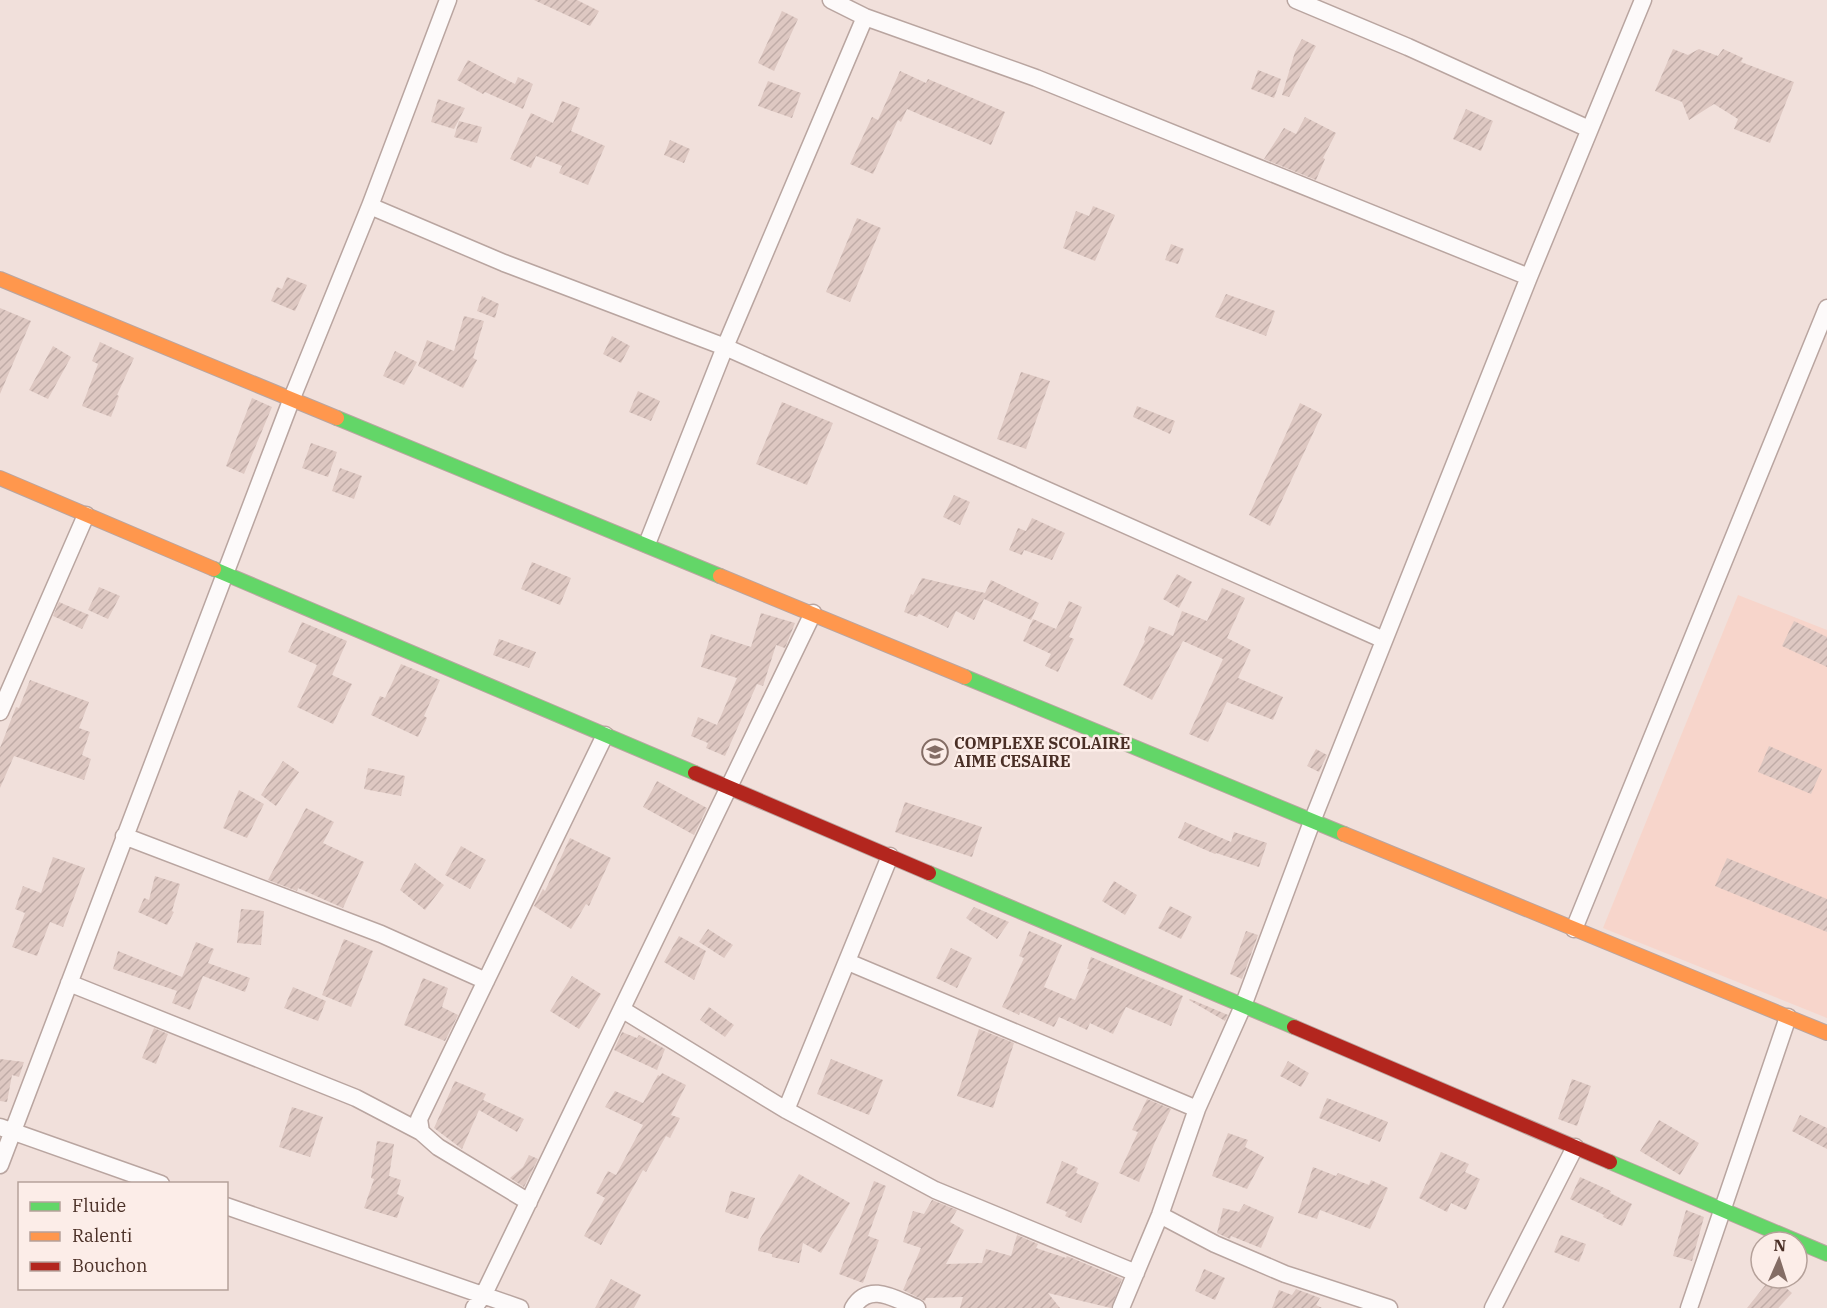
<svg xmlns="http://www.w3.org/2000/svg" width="1827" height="1308" viewBox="0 0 1827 1308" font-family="'IBM Plex Serif',serif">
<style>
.built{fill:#f7d5cb}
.building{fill:url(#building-hatch)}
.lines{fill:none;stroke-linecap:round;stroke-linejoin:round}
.street-casing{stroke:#b9a5a0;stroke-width:19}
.fast-casing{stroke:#b9a5a0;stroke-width:16}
.slow-casing{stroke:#b9a5a0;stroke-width:16}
.jam-casing{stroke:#b9a5a0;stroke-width:16}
.street{stroke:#fdfafa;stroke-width:16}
.fast{stroke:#63d668;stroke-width:14}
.slow{stroke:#ff974d;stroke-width:14}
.jam{stroke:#b3261e;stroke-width:14}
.labels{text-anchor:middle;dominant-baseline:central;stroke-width:5;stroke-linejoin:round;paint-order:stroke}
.poi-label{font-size:16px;font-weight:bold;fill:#4a2f26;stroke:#fcede8;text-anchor:start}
</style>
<defs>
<pattern id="building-hatch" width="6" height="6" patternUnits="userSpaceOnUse" patternTransform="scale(1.5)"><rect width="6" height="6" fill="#dec8c2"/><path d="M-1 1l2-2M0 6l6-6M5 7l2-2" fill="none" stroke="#c0aca7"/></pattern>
</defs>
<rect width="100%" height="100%" fill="#f1e0db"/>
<path class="built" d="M1738 595 1827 630V1018L1603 928Z"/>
<path class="building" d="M534 0H577L599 11 590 26Z
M782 11 798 19 774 71 758 63Z
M1302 39 1316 46 1289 97 1282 95 1295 52Z
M1673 49 1688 55 1699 49 1718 56 1723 49 1743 58 1741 62 1794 82 1770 143 1734 129 1738 119 1714 104 1689 120 1682 102 1655 91Z
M468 60 515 84 518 77 533 84 523 109 485 92 483 94 457 80Z
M1258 70 1281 79 1274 98 1251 89Z
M900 71 926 83 928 79 1005 112 991 145 907 109 901 122 898 120 873 174 850 164 872 117 878 120Z
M768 81 801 93 792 118 758 106Z
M438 99 465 108 454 129 431 122Z
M562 101 580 108 571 131 605 146 588 185 559 173 562 166 536 156 531 168 510 159 531 113 553 123Z
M1466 109 1493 121 1481 151 1453 139Z
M1305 117 1336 133 1323 158 1325 159 1316 180 1264 159 1284 128 1296 134Z
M459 121 482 127 477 143 454 137Z
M670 140 690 149 684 163 664 155Z
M1093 206 1115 215 1095 261 1063 248 1076 211 1089 216Z
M857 218 881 228 850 302 826 292Z
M1171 244 1184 249 1178 264 1165 260Z
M287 277 307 285 295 311 271 301 277 287 282 289Z
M1226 294 1275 311 1266 336 1215 317Z
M482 296 499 304 495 318 477 311Z
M0 308 31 321 0 394Z
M464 316 484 321 473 358 477 360 463 388 418 366 427 340 454 351Z
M612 336 630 346 621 363 603 354Z
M100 342 134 358 117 395 119 396 111 417 82 406 98 364 92 361Z
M53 346 71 357 48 399 29 390Z
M395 351 417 362 404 385 383 376Z
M1021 372 1050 381 1026 449 997 439Z
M638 391 660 401 651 421 629 412Z
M252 398 272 407 244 474 226 466Z
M782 402 833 423 807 485 756 464Z
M1300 403 1322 414 1270 526 1249 515Z
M1137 406 1175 421 1170 434 1133 417Z
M311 443 337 452 328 477 302 468Z
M340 468 362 476 354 499 332 491Z
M954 495 970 502 960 525 943 517Z
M1032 518 1065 533 1052 560 1024 550 1022 555 1009 550 1018 528 1026 531Z
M532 562 571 578 560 605 521 589Z
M1177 574 1192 582 1179 608 1163 599Z
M922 578 985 593 991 580 1039 603 1031 620 984 599 974 620 956 611 948 628 919 614 917 617 904 612 911 594 913 595Z
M99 587 120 596 108 619 88 610Z
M1222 588 1245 598 1227 638 1251 650 1238 678 1283 697 1273 720 1227 702 1208 742 1189 734 1223 659 1183 641 1152 700 1123 685 1145 641 1144 640 1149 626 1173 636 1182 611 1207 621Z
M1069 601 1082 607 1069 637 1074 639 1058 672 1045 666 1051 654 1023 641 1033 619 1056 629Z
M59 602 89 615 82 629 53 616Z
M761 613 795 623 785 648 776 645 763 686 757 684 725 756 706 748 708 743 691 736 698 717 717 725 737 678 701 667 711 634 751 647Z
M1794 621 1827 637V667L1782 646Z
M302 622 347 641 332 675 352 684 333 724 297 707 317 665 288 652Z
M499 639 536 652 529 668 493 655Z
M401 664 440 680 424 716 427 718 418 737 371 715 380 696 385 698Z
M30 680 89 702 79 728 90 732 82 755 91 759 84 780 14 756 0 788V748L16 707 19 708Z
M1769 746 1822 769 1811 794 1758 772Z
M1316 749 1327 755 1319 772 1307 766Z
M283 761 299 772 276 806 261 795Z
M368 768 405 776 401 796 364 789Z
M657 781 707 808 694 835 643 807Z
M239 790 264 804 247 838 223 828Z
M905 802 982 827 972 857 895 832Z
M306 808 334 822 323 843 364 862 343 908 298 888 297 891 268 880Z
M1185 822 1231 842 1234 832 1267 843 1259 867 1216 853 1215 854 1178 838Z
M570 838 611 858 589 906 586 904 571 929 534 906 543 889 545 891Z
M461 846 486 860 470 889 445 875Z
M53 857 85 868 63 927 50 922 37 956 12 947 25 913 15 909 23 886 41 893Z
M1727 858 1827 899V932L1715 886Z
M415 863 444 885 425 910 400 890Z
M155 876 180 884 172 911 174 912 167 925 138 912 144 898 149 900Z
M1114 881 1137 895 1125 915 1102 901Z
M1170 906 1192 917 1181 939 1158 928Z
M974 907 1009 922 997 939 966 918Z
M241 909 264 911 261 945 237 943Z
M708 929 733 945 724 958 699 942Z
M1029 931 1062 945 1044 987 1075 1000 1089 969H1087L1091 957 1183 996 1171 1026 1126 1007 1113 1034 1090 1023 1087 1030 1059 1017 1054 1027 1020 1012 1019 1015 1002 1007 1024 958 1019 956Z
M1246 931 1258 935 1242 979 1230 974Z
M679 936 706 951 694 980 664 962Z
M344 939 373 951 351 1007 322 995Z
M196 942 214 949 208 963 250 978 245 992 203 976 190 1010 172 1003 177 991 113 969 118 951 182 977Z
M951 948 972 958 957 988 936 978Z
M572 976 601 994 579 1029 550 1011Z
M423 978 448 988 442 1007 458 1015 445 1041 404 1025Z
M293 987 326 1001 318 1021 284 1008Z
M1190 999 1228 1015 1225 1021 1189 1000Z
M709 1007 734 1025 725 1037 700 1020Z
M154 1028 168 1034 156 1064 142 1058Z
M979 1029 1014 1043 993 1108 957 1096Z
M622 1032 637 1038 639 1035 665 1049 657 1070 614 1050Z
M0 1059 24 1062 19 1077 12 1075 7 1102 0 1101Z
M831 1059 883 1080 869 1115 817 1094Z
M1288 1061 1309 1073 1301 1087 1280 1076Z
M662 1073 686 1085 671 1115 680 1118 670 1138 666 1136 646 1172 643 1170 601 1245 584 1236 605 1198 596 1193 608 1171 616 1175 643 1125 605 1107 615 1091 643 1103 658 1075 660 1076Z
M1572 1079 1591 1086 1577 1126 1558 1119Z
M455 1081 486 1094 483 1100 524 1119 517 1132 479 1110 462 1149 434 1128Z
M1327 1098 1388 1122 1380 1142 1319 1118Z
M1147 1099 1171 1109 1155 1142 1139 1182 1119 1173 1138 1132 1132 1130Z
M292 1107 323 1117 310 1157 279 1147Z
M1800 1115 1827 1128V1149L1792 1131Z
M1659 1120 1699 1143 1680 1175 1640 1151Z
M1228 1133 1248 1140 1245 1147 1264 1157 1247 1189 1212 1176Z
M377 1141 394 1144 389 1176 401 1180 397 1194 404 1197 397 1218 364 1208 374 1179 371 1178Z
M1441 1152 1469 1164 1465 1172 1480 1179 1466 1210 1451 1203 1447 1212 1419 1198Z
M529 1155 538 1159 524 1187 510 1178 523 1167Z
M1062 1161 1078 1168 1076 1173 1099 1183 1081 1223 1065 1216 1067 1212 1046 1203Z
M1313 1167 1336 1176 1338 1173 1369 1185 1371 1180 1388 1188 1370 1229 1320 1210 1317 1219 1298 1213Z
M799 1174 850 1203 821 1253 803 1243 799 1263 772 1257V1254L758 1251 760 1239Z
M1580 1177 1611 1191 1610 1193 1632 1204 1622 1226 1603 1217 1604 1215 1570 1199Z
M874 1181 886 1186 868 1236 879 1240 863 1283 839 1274Z
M731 1191 755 1198 748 1219 725 1212Z
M932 1200 957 1210 950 1222 964 1230 946 1264 982 1263 986 1249 1011 1256 1017 1235 1038 1244 1036 1248 1066 1258 1067 1256 1122 1279 1111 1308 1048 1293 1060 1308H960L963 1297 926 1298 925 1301 903 1290 921 1248 903 1242 913 1211 924 1214Z
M1244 1204 1274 1217 1261 1248 1231 1236 1230 1239 1217 1233 1223 1208 1239 1212Z
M1686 1210 1704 1217 1692 1261 1673 1256Z
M1561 1235 1586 1244 1579 1262 1554 1252Z
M1204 1269 1225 1278 1215 1300 1195 1291Z
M1771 1278H1775L1792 1293 1778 1308H1747Z
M611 1279 641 1295 634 1308H595Z
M1296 1289 1320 1298 1316 1305 1322 1308H1272L1279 1290 1292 1295Z"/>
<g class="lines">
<g class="street-casing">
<path id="street" d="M831 0 865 17 1036 78 1529 277
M1296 0 1408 47 1589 129
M370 206 504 263 725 347 1384 640
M647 544 725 347 865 17
M0 712 86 515
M124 836 381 934 486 981
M1574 929 1827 308
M848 962 1197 1109
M69 983 356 1098 421 1132
M623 1010 786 1110 935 1190 1136 1273
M786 1110 890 856
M0 1127 161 1184
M0 1165 292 398 370 206 448 0
M529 1202 438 1147 421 1132 419 1119 605 735
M226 1206 520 1308
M1160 1215 1215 1244 1285 1274 1389 1308
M474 1308 484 1294 813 613
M853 1308C869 1281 895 1299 917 1308
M1121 1308 1160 1215 1197 1109 1243 1006 1313 819 1529 277 1643 0
M1493 1308 1575 1147
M1689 1308 1788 1017"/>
</g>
<g class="fast-casing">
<path id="fast" d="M337 418 720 576
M214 569 695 773
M965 677 1344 834
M929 873 1294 1027
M1610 1162 1827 1254"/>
</g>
<g class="slow-casing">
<path id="slow" d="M0 279 337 418
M0 478 214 569
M720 576 965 677
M1344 834 1827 1033"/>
</g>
<g class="jam-casing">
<path id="jam" d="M695 773 929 873
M1294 1027 1610 1162"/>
</g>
<use href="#street" class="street"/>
<use href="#fast" class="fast"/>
<use href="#slow" class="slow"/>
<use href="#jam" class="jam"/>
</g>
<defs>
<g id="school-ring" transform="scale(1.35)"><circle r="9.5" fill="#fcede8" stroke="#846d65" stroke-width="1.5"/><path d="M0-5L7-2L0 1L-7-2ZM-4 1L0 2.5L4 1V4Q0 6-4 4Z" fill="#846d65"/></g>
</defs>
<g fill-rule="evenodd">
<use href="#school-ring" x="935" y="752"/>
</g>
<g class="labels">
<g class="poi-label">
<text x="954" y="743">COMPLEXE SCOLAIRE<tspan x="954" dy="18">AIME CESAIRE</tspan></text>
</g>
</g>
<rect x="18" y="1182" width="210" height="108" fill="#fcede8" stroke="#b5a19a" stroke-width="1.5"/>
<rect x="30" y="1202" width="30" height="9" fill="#63d668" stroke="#b5a19a" stroke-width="1.5"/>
<text x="72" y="1212" font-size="18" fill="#4a2f26">Fluide</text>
<rect x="30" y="1232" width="30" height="9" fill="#ff974d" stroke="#b5a19a" stroke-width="1.5"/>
<text x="72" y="1242" font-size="18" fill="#4a2f26">Ralenti</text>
<rect x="30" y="1262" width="30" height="9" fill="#b3261e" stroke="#b5a19a" stroke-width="1.5"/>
<text x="72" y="1272" font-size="18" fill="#4a2f26">Bouchon</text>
<g transform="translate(1779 1260) rotate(3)"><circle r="28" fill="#fcede8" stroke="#b5a19a" stroke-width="1.5"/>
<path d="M0-4.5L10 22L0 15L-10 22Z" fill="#846d65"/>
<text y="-9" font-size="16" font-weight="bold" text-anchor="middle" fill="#4a2f26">N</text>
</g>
</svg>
